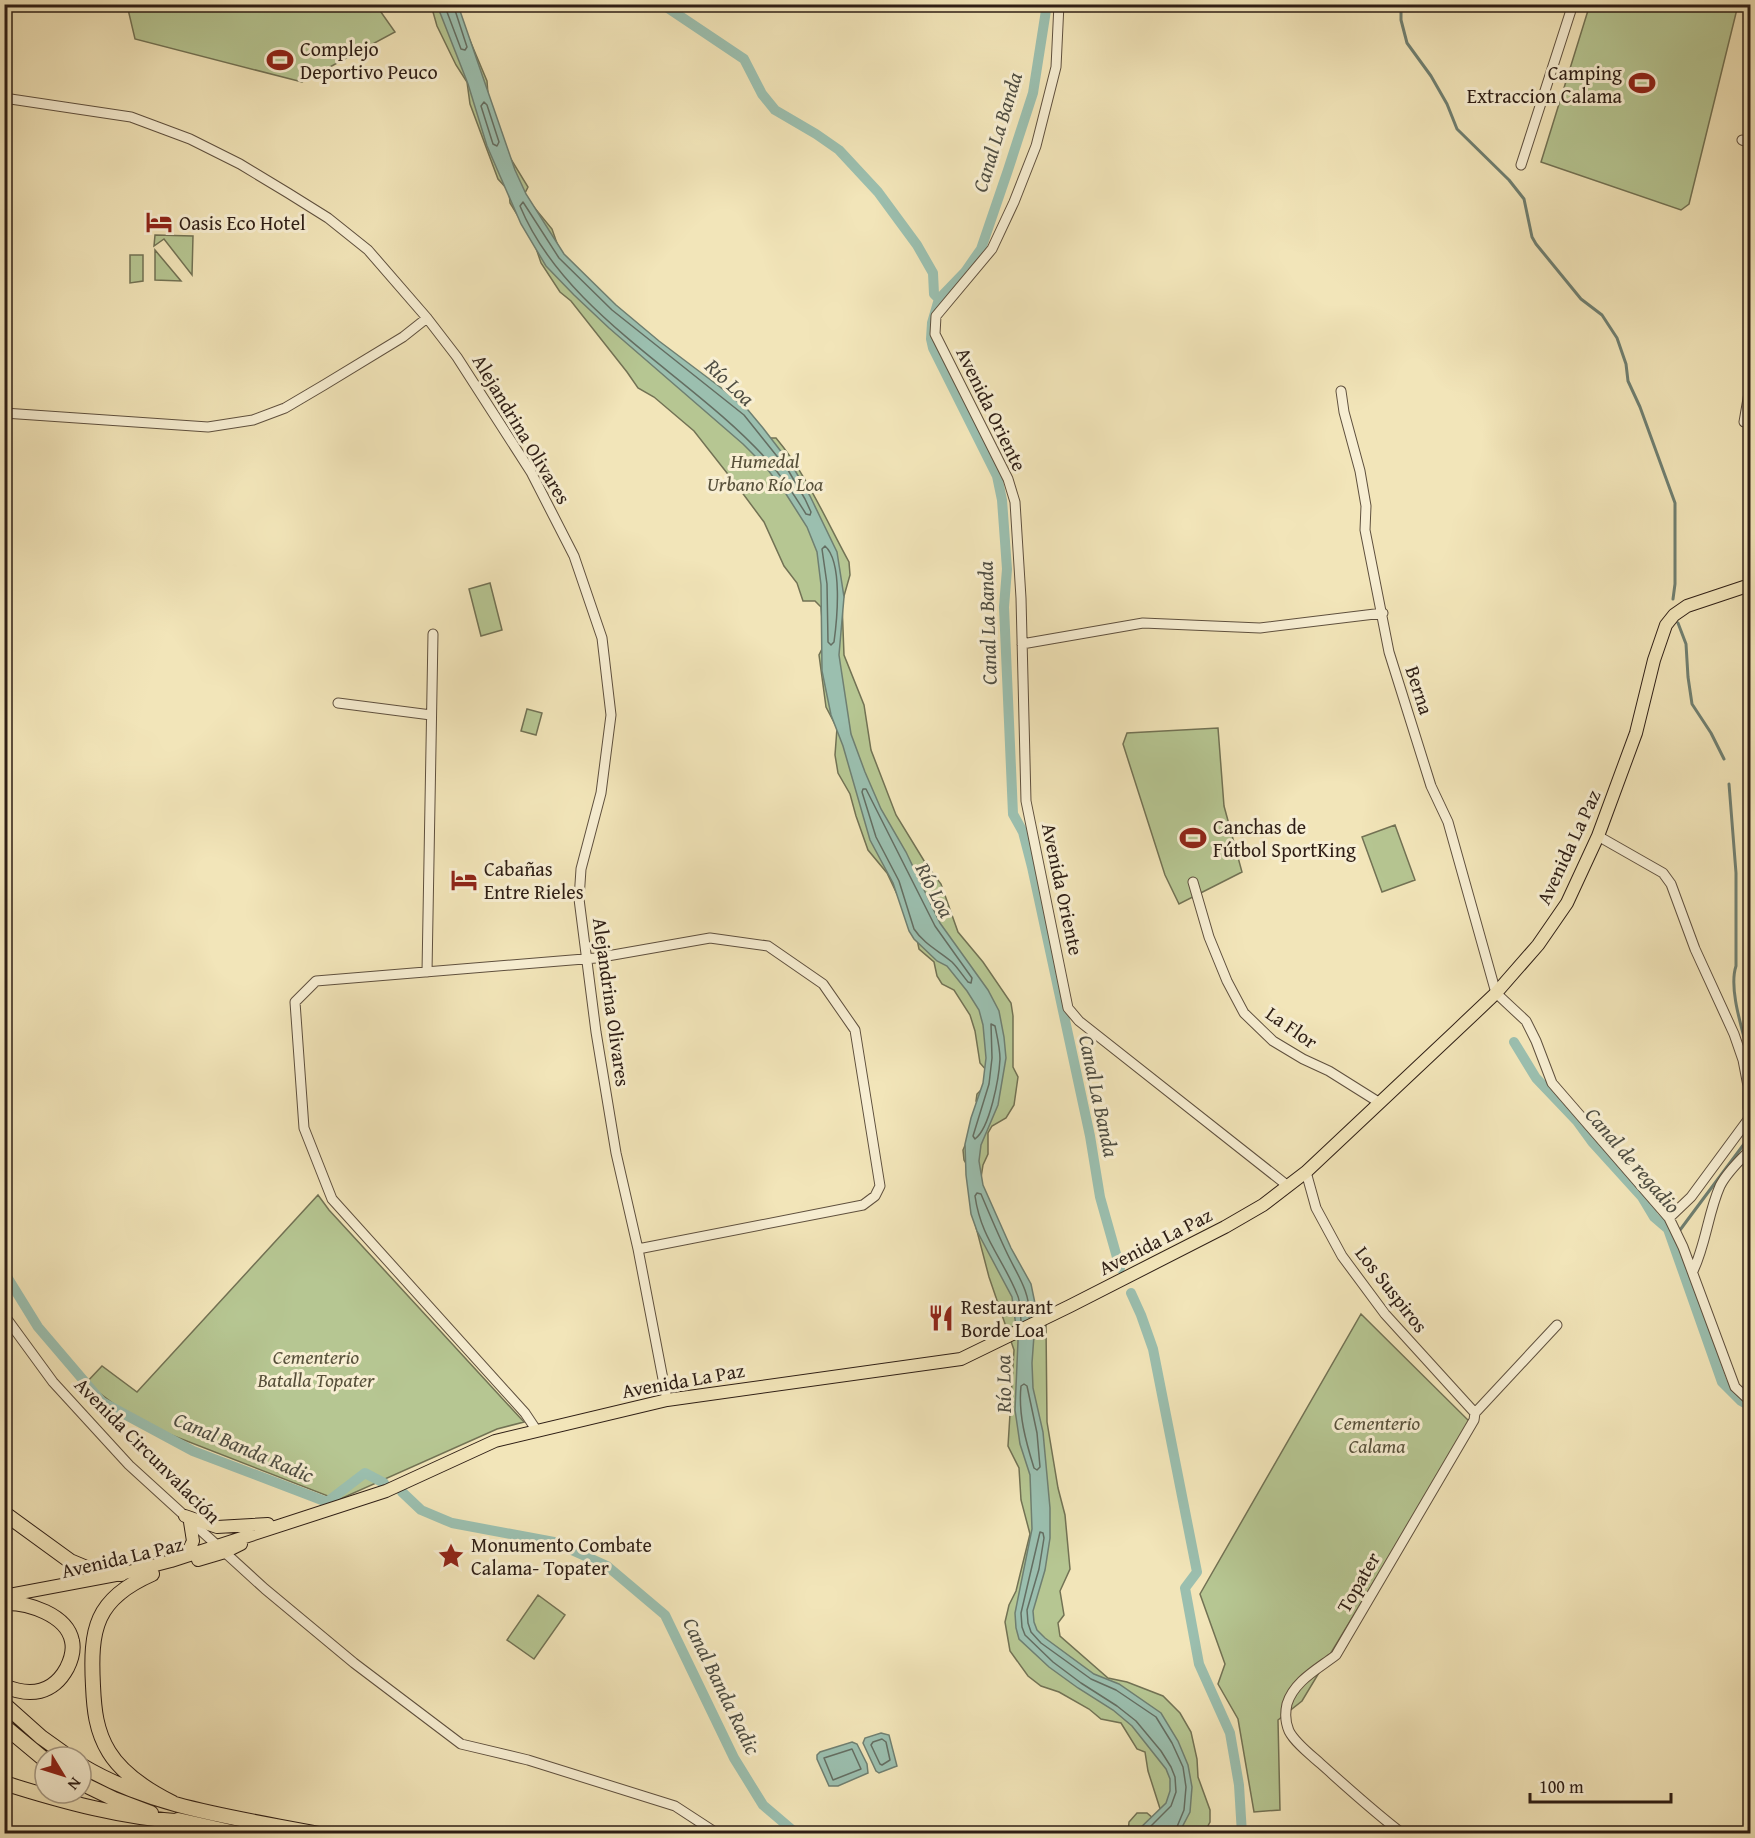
<svg xmlns="http://www.w3.org/2000/svg" width="1755" height="1838" viewBox="0 0 1755 1838" font-family="'Gentium Book Plus',serif">
<style>
.green{fill:#b6c692;stroke:#727254;stroke-width:1.5}
.water{fill:#9bbfaf;stroke:#6f7f71;stroke-width:1.5}
.lines{fill:none;stroke-linecap:round;stroke-linejoin:round}
.shore{stroke:#646e62;stroke-width:1.5}
.stream{stroke:#6f7f71;stroke-width:3}
.canal{stroke:#9bbfaf;stroke-width:10}
.minor-casing{stroke:#5f503e;stroke-width:11}
.major-casing{stroke:#2e1e15;stroke-width:14}
.highway-casing{stroke:#2e1e15;stroke-width:16}
.minor{stroke:#f7eed2;stroke-width:9}
.major{stroke:#f2e5b9;stroke-width:12}
.highway{stroke:#f2e5b9;stroke-width:14}
.labels{text-anchor:middle;dominant-baseline:central;stroke-width:6;stroke-linejoin:round;paint-order:stroke}
.poi-label{font-size:20px;fill:#2e1e15;stroke:#f7eed2;text-anchor:start}
.street-label{font-size:20px;fill:#2e1e15;stroke:#f7eed2}
.park-label{font-size:20px;font-style:italic;fill:#57503a;stroke:#f7eed2}
.water-label{font-size:21px;font-style:italic;fill:#4f4e43;stroke:#f7eed2}
</style>
<rect width="100%" height="100%" fill="#f2e5b9"/>
<filter id="stains"><feTurbulence type="fractalNoise" baseFrequency=".00333" numOctaves="4"/><feColorMatrix values="0 0 0 0 .2 0 0 0 0 .09 0 0 0 0 .02 0 0 0 .5 -.17"/></filter>
<radialGradient id="worn" r=".72"><stop offset=".6" stop-color="#630" stop-opacity="0"/><stop offset="1" stop-color="#630" stop-opacity=".3"/></radialGradient>
<path class="green" d="M1590 4 1738 5 1689 204 1681 210 1541 162Z
M127 5H376L395 32 302 82 135 39Z
M431 5H455L487 81 489 108 509 156 528 187 524 195 552 229 559 249 606 312 728 393 732 402 766 438H776C807 475 826 520 849 562L850 575 842 603 844 655 864 705 871 750 896 815 926 864 941 884 958 932 983 962 1011 1003 1013 1016V1067L1018 1077 1014 1105 1006 1118 992 1126 988 1133V1154L983 1165 978 1197 1046 1325 1047 1422 1058 1488 1065 1515 1070 1569 1060 1591 1064 1615 1058 1623 1060 1636 1108 1678 1127 1682 1163 1696 1180 1713 1191 1732 1197 1759 1198 1777 1210 1810V1822L1204 1833H1128L1129 1822 1137 1813H1147L1160 1824 1163 1818 1148 1771 1145 1752 1137 1749 1121 1723 1101 1719 1089 1709 1059 1692 1041 1686 1028 1676 1010 1651 1005 1622 1009 1605 1016 1591 1030 1534 1021 1500 1019 1468 1008 1446 1014 1350 989 1277 971 1208 970 1170 964 1160 963 1150 981 1108 976 1101 977 1094 985 1086 987 1071 980 1063 975 1031 970 1015 954 990 942 984 937 976 934 962 919 949 916 934 887 873 868 850 856 816 850 794 838 773 835 755 837 728 826 707 819 655 824 645 821 607 815 601H803L797 583 784 566 764 522 738 487 694 431 654 397 638 388 627 372 571 301 560 292 541 263 534 242 510 203 509 191 498 179 470 104 467 82 456 65 437 26Z
M155 235 193 236 192 275 164 239 154 246Z
M155 250 181 281 155 280Z
M130 255H143V281L130 283Z
M490 583 502 630 481 636 469 589Z
M527 709 542 713 536 735 521 731Z
M1218 728 1224 806 1242 872 1179 904 1165 875 1123 744 1127 733Z
M1395 825 1415 880 1382 892 1362 837Z
M318 1195 329 1210 524 1422 497 1429 338 1500 138 1422 86 1383 102 1366 137 1392Z
M1361 1314 1470 1422 1302 1701 1278 1720 1280 1810 1254 1812 1238 1719 1218 1684 1225 1664 1200 1594Z
M538 1595 565 1615 534 1659 507 1640Z"/>
<path class="water" d="M437 5H458L515 170 526 194 564 254 616 305 659 341 720 387 748 410 763 428 793 467 810 496 837 552 844 597 839 655 851 734 865 772 881 809 906 852 940 923 988 990 999 1011 1004 1037 1006 1058 998 1105 981 1145 979 1161 983 1185 1011 1248 1031 1284 1036 1308 1032 1363 1033 1388 1043 1432 1050 1508V1538L1045 1570 1033 1611 1034 1622 1037 1630 1045 1638 1094 1674 1119 1684 1161 1713 1178 1741 1188 1765 1192 1787 1190 1812 1179 1833H1135L1166 1803 1170 1791V1779L1166 1769 1132 1726 1113 1710 1078 1688 1049 1667 1019 1639 1016 1628 1015 1613 1032 1529 1030 1475 1020 1444 1015 1410 1018 1341 1012 1297 977 1231 971 1214 966 1175 965 1144 971 1118 983 1083 986 1058 983 1025 979 1010 967 991 947 966 937 961 914 939 909 931 893 883 870 840 843 746 831 715 822 671 821 585 817 552 807 527 786 494 765 466 743 444 609 328 574 295 546 266 521 224 487 146 468 84Z
M881 1733 889 1735 897 1766 879 1773 876 1771 863 1743 865 1738Z
M852 1742 857 1744 867 1764 868 1773 838 1786H829L817 1759V1755L820 1752Z"/>
<g class="lines">
<path class="shore" d="M444 4 461 49 465 50 467 47 453 4
M484 102 487 105 499 142 497 146 493 144 481 106Z
M523 202 559 258 612 310 744 415 788 470 805 499 811 512 810 515 806 514C795 496 783 478 769 462 693 376 565 315 520 206Z
M825 546C843 562 837 620 834 642L831 645 828 642 827 584 822 549Z
M863 789H866L935 926 972 978 971 983 968 982C963 976 958 968 952 962 939 951 924 944 914 929L899 881 876 837 862 792Z
M991 1024 995 1026C997 1036 1000 1048 1000 1059 999 1078 990 1128 975 1139L973 1136 989 1084 992 1058Z
M1021 1321C1020 1312 1021 1302 1017 1294 1002 1257 981 1238 975 1196L977 1193 981 1194C989 1213 997 1232 1006 1251 1016 1273 1031 1292 1029 1317
M1024 1384 1027 1386 1037 1433 1040 1467 1037 1470 1034 1468C1026 1442 1018 1414 1021 1386Z
M882 1739 886 1742 890 1760 882 1765 880 1764 871 1745 873 1742Z
M852 1749 861 1769 833 1780 824 1758Z
M1143 1834 1171 1806 1176 1792 1175 1777 1171 1767 1161 1751 1136 1721 1117 1706 1081 1683 1053 1662 1025 1635 1022 1627 1021 1613 1040 1532 1043 1533 1044 1538 1039 1569 1027 1610 1028 1623 1031 1632 1041 1643 1091 1679 1116 1690 1156 1717 1172 1743 1183 1767 1186 1787 1184 1810 1174 1834"/>
<path class="stream" d="M1401 4V20L1407 43 1431 76 1447 104 1457 129 1509 180 1524 199 1532 237 1536 244 1581 299 1602 315 1617 338 1626 364 1628 381 1640 407 1675 503V584L1673 599
M1678 623 1686 644 1688 677 1692 704 1711 733 1724 759
M1729 784 1736 873V966C1728 990 1744 1034 1750 1060
M1680 1230 1750 1136"/>
<path class="canal" d="M662 4 744 59 762 94 775 110 816 134 839 150 878 192 917 245 933 273 934 294 939 299
M1047 4 1033 93 1008 170 981 249 965 272 939 299 932 323 931 339 933 348 997 476 1002 500 1007 569 1004 607 1013 814 1023 832 1032 867 1090 1136 1100 1197 1120 1268
M1514 1042 1536 1078 1577 1121 1593 1143 1642 1197 1654 1217 1668 1229 1722 1382 1741 1401 1750 1406
M4 1272 38 1327 102 1402 193 1451 327 1502 365 1473 384 1483
M1131 1293 1141 1315 1153 1349 1197 1572 1185 1588 1199 1664 1230 1733 1239 1785 1242 1834
M402 1492 421 1510 452 1523 554 1542 607 1566 665 1615 734 1758 763 1805 797 1834"/>
<g class="minor-casing">
<path id="minor" d="M1059 4 1056 67 1036 146 1014 202 992 249 936 316 935 334 1008 479 1015 502 1021 598 1026 801 1068 1008 1079 1021 1288 1186
M4 98 131 117 190 139 240 164 288 193 328 218 368 250 427 318 457 357 531 472 574 556 602 638 611 715 601 793 581 869 579 899 596 1032 616 1153 638 1249 667 1400
M1742 140 1750 143
M1521 165 1573 4
M1341 391 1344 412 1360 471 1366 506 1365 530 1389 652 1431 786 1448 822 1496 993 1526 1021 1536 1041 1552 1083 1669 1218 1683 1247 1735 1387 1750 1401
M4 413 208 427 253 420 285 408 324 385 403 337 427 318
M1744 422 1750 387
M1022 644 1143 623 1260 628 1383 613
M338 703 431 715
M1598 836 1663 873 1671 884 1695 949 1734 1034 1743 1060 1748 1086V1108L1750 1117
M1193 882 1209 937 1227 981 1244 1013 1273 1041 1303 1059 1329 1071 1380 1103
M427 972 433 634
M1306 1172 1316 1208 1342 1256 1385 1314 1475 1413
M1669 1218 1691 1197 1750 1117
M1693 1271C1706 1244 1708 1213 1720 1186 1727 1172 1740 1160 1750 1150
M4 1315 53 1382 129 1465 265 1589 354 1663 461 1744 528 1760 675 1806 718 1834
M537 1431 525 1413 332 1199 304 1128 295 1002 316 981 596 958 710 938 768 946 823 984 855 1030 880 1186 875 1196 863 1205 638 1249
M1403 1834C1374 1812 1348 1788 1321 1764 1311 1755 1295 1743 1289 1731 1285 1722 1285 1713 1287 1704 1294 1681 1318 1669 1336 1655L1474 1420 1475 1413 1557 1325"/>
</g>
<g class="major-casing">
<path id="major" d="M185 1516 217 1527 268 1524
M186 1556 193 1541 190 1522
M198 1560 225 1552 241 1544
M4 1596 121 1574 171 1561 386 1491 495 1441 667 1400 961 1359 1070 1306 1225 1227 1263 1205 1306 1172 1457 1030 1496 993 1538 945 1567 903 1598 836 1636 733 1654 660 1666 625 1674 615 1687 606 1750 585"/>
</g>
<g class="highway-casing">
<path id="highway" d="M4 1513 70 1561 89 1569 121 1574
M152 1574C95 1599 90 1629 93 1686 94 1709 96 1731 109 1752 123 1775 149 1791 173 1803
M4 1603C28 1602 67 1615 72 1641 74 1650 71 1660 67 1668 53 1694 30 1697 4 1686
M4 1704 41 1737 69 1757
M4 1726 45 1760
M81 1765C152 1808 238 1818 319 1834
M4 1783C64 1802 123 1818 186 1822
M81 1783 114 1799 151 1813
M178 1820 240 1834"/>
</g>
<use href="#minor" class="minor"/>
<use href="#major" class="major"/>
<use href="#highway" class="highway"/>
</g>
<defs>
<g id="stadium-bare" transform="scale(2.07)"><path d="M0-5a6.5 5 0 1 0 0 10a6.5 5 0 1 0 0-10ZM-3.5-1.8h7v3.6h-7Z" fill="#8f2418" stroke="#f7eed2" stroke-width="2.5" paint-order="stroke"/></g>
<g id="hotel-bare" transform="scale(2.07)"><path d="M-6-4.5h1.5V1H6V5H4.5V3h-9V5H-6ZM-4 0a1.8 1.8 0 1 1 3.6 0ZM.5 0V-2.5h3Q6-2.5 6 0Z" fill="#8f2418" stroke="#f7eed2" stroke-width="2.5" paint-order="stroke"/></g>
<g id="restaurant-bare" transform="scale(2.07)"><path d="M-5-6h1v4h1v-4h1v4h1v-4h1v5L-1.5 .5V6h-2V.5L-5-1ZM5-6V6H3V1.5H1.5Q1.5-4 5-6Z" fill="#8f2418" stroke="#f7eed2" stroke-width="2.5" paint-order="stroke"/></g>
<g id="sight-bare" transform="scale(2.07)"><path d="M0-6L1.8-2.2L6-1.7L2.9 1.2L3.7 5.4L0 3.3L-3.7 5.4L-2.9 1.2L-6-1.7L-1.8-2.2Z" fill="#8f2418" stroke="#f7eed2" stroke-width="2.5" paint-order="stroke"/></g>
</defs>
<g fill-rule="evenodd">
<use href="#stadium-bare" x="280" y="60"/>
<use href="#stadium-bare" x="1642" y="83"/>
<use href="#hotel-bare" x="159" y="222"/>
<use href="#stadium-bare" x="1193" y="838"/>
<use href="#hotel-bare" x="464" y="880"/>
<use href="#restaurant-bare" x="941" y="1318"/>
<use href="#sight-bare" x="451" y="1556"/>
</g>
<g class="labels">
<g class="poi-label">
<text x="300" y="48">Complejo<tspan x="300" dy="23">Deportivo Peuco</tspan></text>
<text x="1622" y="72" text-anchor="end">Camping<tspan x="1622" dy="23">Extraccion Calama</tspan></text>
<text x="179" y="222">Oasis Eco Hotel</text>
<text x="1213" y="826">Canchas de<tspan x="1213" dy="23">Fútbol SportKing</tspan></text>
<text x="484" y="868">Cabañas<tspan x="484" dy="23">Entre Rieles</tspan></text>
<text x="961" y="1306">Restaurant<tspan x="961" dy="23">Borde Loa</tspan></text>
<text x="471" y="1544">Monumento Combate<tspan x="471" dy="23">Calama- Topater</tspan></text>
</g>
<g class="street-label">
<text transform="translate(992 409) rotate(64)">Avenida Oriente</text>
<text transform="translate(522 429) rotate(59)">Alejandrina Olivares</text>
<text transform="translate(1420 690) rotate(72)">Berna</text>
<text transform="translate(1568 847) rotate(-65)">Avenida La Paz</text>
<text transform="translate(1063 889) rotate(78)">Avenida Oriente</text>
<text transform="translate(612 1002) rotate(82)">Alejandrina Olivares</text>
<text transform="translate(1292 1027) rotate(35)">La Flor</text>
<text transform="translate(1155 1241) rotate(-27)">Avenida La Paz</text>
<text transform="translate(1392 1289) rotate(52)">Los Suspiros</text>
<text transform="translate(683 1380) rotate(-10)">Avenida La Paz</text>
<text transform="translate(148 1450) rotate(45)">Avenida Circunvalación</text>
<text transform="translate(122 1557) rotate(-13)">Avenida La Paz</text>
<text transform="translate(1358 1582) rotate(-60)">Topater</text>
</g>
<g class="park-label">
<text x="765" y="460">Humedal<tspan x="765" dy="23">Urbano Río Loa</tspan></text>
<text x="316" y="1356">Cementerio<tspan x="316" dy="23">Batalla Topater</tspan></text>
<text x="1377" y="1422">Cementerio<tspan x="1377" dy="23">Calama</tspan></text>
</g>
<g class="water-label">
<text transform="translate(997 132) rotate(-73)">Canal La Banda</text>
<text transform="translate(730 382) rotate(43)">Río Loa</text>
<text transform="translate(987 623) rotate(-92)">Canal La Banda</text>
<text transform="translate(935 890) rotate(63)">Río Loa</text>
<text transform="translate(1099 1096) rotate(78)">Canal La Banda</text>
<text transform="translate(1633 1160) rotate(49)">Canal de regadio</text>
<text transform="translate(1003 1384) rotate(-91)">Río Loa</text>
<text transform="translate(244 1447) rotate(23)">Canal Banda Radic</text>
<text transform="translate(722 1686) rotate(64)">Canal Banda Radic</text>
</g>
</g>
<rect width="1755" height="1838" fill="none" stroke="#f2e5b9" stroke-width="24"/>
<rect x="6" y="6" width="1743" height="1826" fill="none" stroke="#2e1e15" stroke-width="3"/>
<rect x="12" y="12" width="1731" height="1814" fill="none" stroke="#2e1e15" stroke-width="1.5"/>
<g transform="translate(63 1775) rotate(128)"><circle r="28" fill="#f7eed2" stroke="#a79b86" stroke-width="1.5"/>
<path d="M0-4.5L10 22L0 15L-10 22Z" fill="#8f2418"/>
<text y="-9" font-size="16" font-weight="bold" text-anchor="middle" fill="#2e1e15">N</text>
</g>
<path d="M1530 1793v9h141v-9" fill="none" stroke="#2e1e15" stroke-width="3"/>
<text x="1539" y="1793" font-size="18" fill="#2e1e15" stroke="#f7eed2" stroke-width="4.5" paint-order="stroke">100 m</text>
<rect width="100%" height="100%" filter="url(#stains)"/>
<rect width="100%" height="100%" fill="url(#worn)"/>
</svg>
